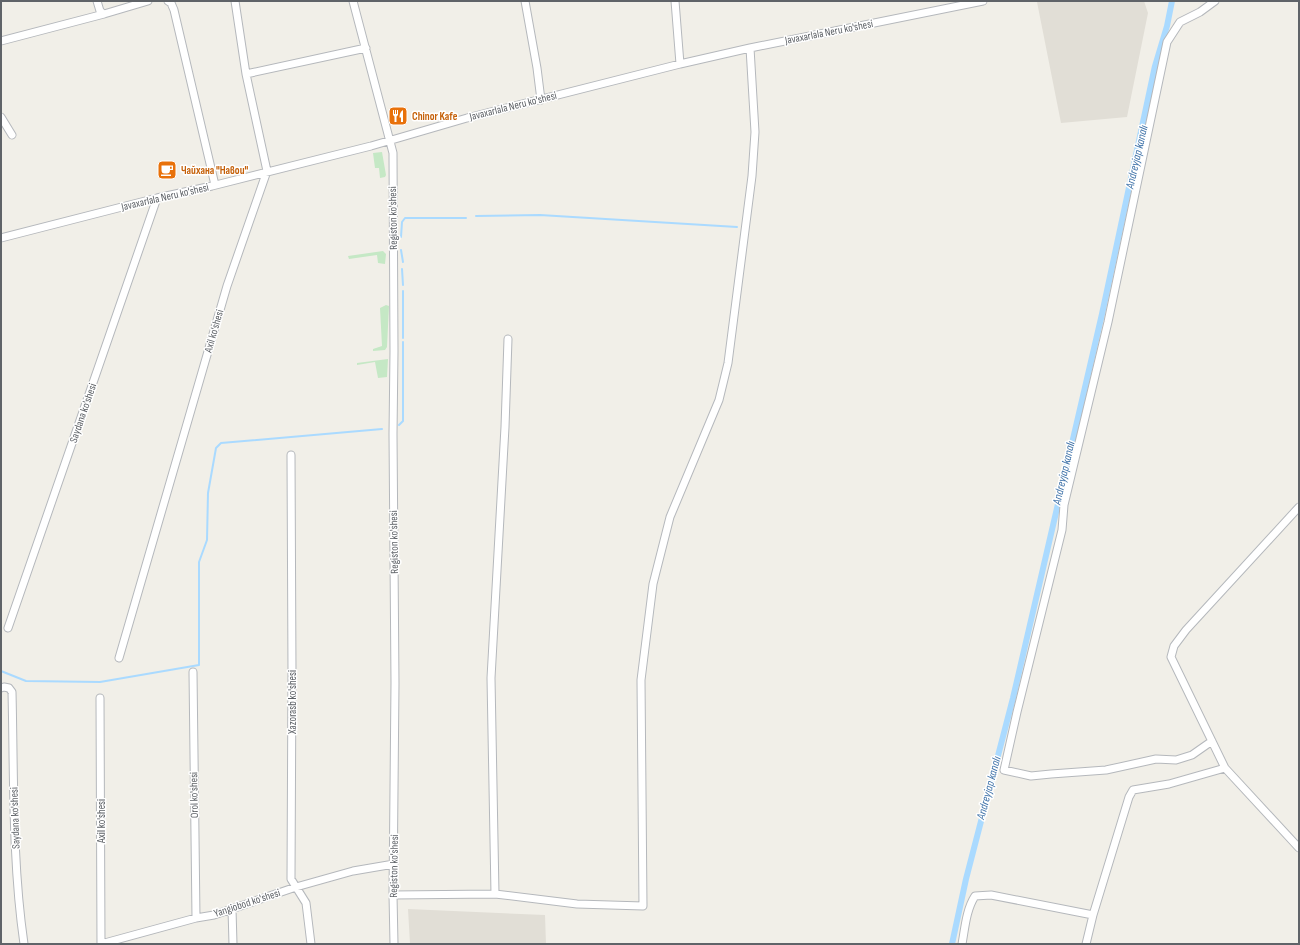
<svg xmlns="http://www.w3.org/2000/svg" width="1300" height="945" viewBox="0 0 1300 945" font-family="'Sofia Sans Condensed',sans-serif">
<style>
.education{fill:#e1ded6}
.grass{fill:#c5e8c5}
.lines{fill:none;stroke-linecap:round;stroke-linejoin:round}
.stream{stroke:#aadaff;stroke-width:2}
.canal{stroke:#aadaff;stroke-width:6}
.minor-casing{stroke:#b5b8bc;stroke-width:9}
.minor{stroke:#fff;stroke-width:7}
.labels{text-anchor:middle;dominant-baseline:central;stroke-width:3;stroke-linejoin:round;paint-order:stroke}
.street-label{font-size:11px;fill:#5f6368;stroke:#fff}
.food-label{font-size:11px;font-weight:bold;fill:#c56008;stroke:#fff;text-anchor:start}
.water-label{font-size:12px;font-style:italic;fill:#4174aa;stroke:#fff}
</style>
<rect width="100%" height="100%" fill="#f1efe8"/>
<path class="education" d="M1046 1H1144L1148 13 1127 117 1061 123 1037 2Z
M408 909 545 915 546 944H410Z"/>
<path class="grass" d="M382 152 386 175 385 177 380 178 379 168H375L373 153Z
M383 251 386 254 385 264 378 263 377 255 349 259 348 256Z
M386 305 389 306 387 347 385 350 373 351V349L382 346 380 308Z
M388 359 387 377 378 378 375 362 357 365V363Z"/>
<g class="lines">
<path class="stream" d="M476 216 540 215 737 227
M401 237 402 222 405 218H466
M401 250 403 262
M402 269 403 285
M403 338V291
M399 425 403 421V342
M1 671 26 681 100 682 199 665V562L207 540 208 493 216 448 221 443 382 429"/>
<path class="canal" d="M952 944 966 879 1013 698 1102 314 1155 66 1167 26 1172 1"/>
<g class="minor-casing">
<path id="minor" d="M97 1 100 11 104 14 148 1
M168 1 171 3 174 10 215 185
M353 1 393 153 394 351 393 434 395 683 393 895 394 944
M525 1 537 68 541 100
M675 1 680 64
M1 41 104 14
M246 74 366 48
M1 117 12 135
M1 238 157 198 212 186 371 146 467 118 680 64 750 48 983 1
M291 455 292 672 291 879 306 903 311 944
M8 628 157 198
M119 658 227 286 267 171 246 74 235 1
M193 672 196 918
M1 688 4 687 9 688 12 692C14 776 12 861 24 944
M100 698 101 944
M1212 741 1192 755 1176 760 1156 759 1106 770 1051 774 1031 776 1004 770 1017 712 1062 530 1064 505 1108 322 1167 42 1180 22 1200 12 1215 1
M1225 768 1171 657 1174 646 1186 630 1299 507
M495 894 491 678 505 427 508 339
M393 895 495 894 577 904 643 906 641 680 653 584 670 517 719 400 728 363 752 176 755 132 750 48
M232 909 233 944
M101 944 196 918 214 915 296 887 353 871 394 864
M962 944C965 928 966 910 975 896L991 895 1093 915
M1086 944 1093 915 1129 797 1133 790 1169 784 1225 768 1299 848"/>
</g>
<use href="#minor" class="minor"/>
</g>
<defs>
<g id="restaurant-square" transform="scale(1)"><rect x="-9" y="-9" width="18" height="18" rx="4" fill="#e8710a" stroke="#fff"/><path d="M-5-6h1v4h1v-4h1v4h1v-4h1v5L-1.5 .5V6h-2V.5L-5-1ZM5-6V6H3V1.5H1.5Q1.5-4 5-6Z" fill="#fff"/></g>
<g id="cafe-square" transform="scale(1)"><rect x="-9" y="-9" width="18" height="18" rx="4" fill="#e8710a" stroke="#fff"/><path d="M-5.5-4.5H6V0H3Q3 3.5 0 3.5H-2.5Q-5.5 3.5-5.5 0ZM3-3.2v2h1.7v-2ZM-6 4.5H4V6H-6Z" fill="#fff"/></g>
</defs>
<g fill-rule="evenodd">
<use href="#restaurant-square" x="398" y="116"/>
<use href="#cafe-square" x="167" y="170"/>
</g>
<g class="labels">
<g class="street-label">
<text transform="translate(829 32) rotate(-11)">Javaxarlala Neru ko'shesi</text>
<text transform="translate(513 106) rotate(-14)">Javaxarlala Neru ko'shesi</text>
<text transform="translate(165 197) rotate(-13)">Javaxarlala Neru ko'shesi</text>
<text transform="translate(393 218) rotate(-91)">Registon ko'shesi</text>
<text transform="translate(214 331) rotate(-74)">Axil ko'shesi</text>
<text transform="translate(83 413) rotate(-71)">Saydana ko'shesi</text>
<text transform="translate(394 542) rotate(-91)">Registon ko'shesi</text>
<text transform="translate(292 702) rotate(-90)">Xazorasb ko'shesi</text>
<text transform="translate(194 795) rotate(-91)">Orol ko'shesi</text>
<text transform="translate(15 818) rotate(-92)">Saydana ko'shesi</text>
<text transform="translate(101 821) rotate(-90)">Axil ko'shesi</text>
<text transform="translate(394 866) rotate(-89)">Registon ko'shesi</text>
<text transform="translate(247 903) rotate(-18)">Yangiobod ko'shesi</text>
</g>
<g class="food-label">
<text x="412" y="116">Chinor Kafe</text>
<text x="181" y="170">Чайхана "Навои"</text>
</g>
<g class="water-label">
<text transform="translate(1137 157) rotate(-77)">Andreyjap kanalı</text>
<text transform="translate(1064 473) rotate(-77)">Andreyjap kanalı</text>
<text transform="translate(989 788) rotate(-75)">Andreyjap kanalı</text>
</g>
</g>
<rect width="1300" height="945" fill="none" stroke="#5f6368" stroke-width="4"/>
</svg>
